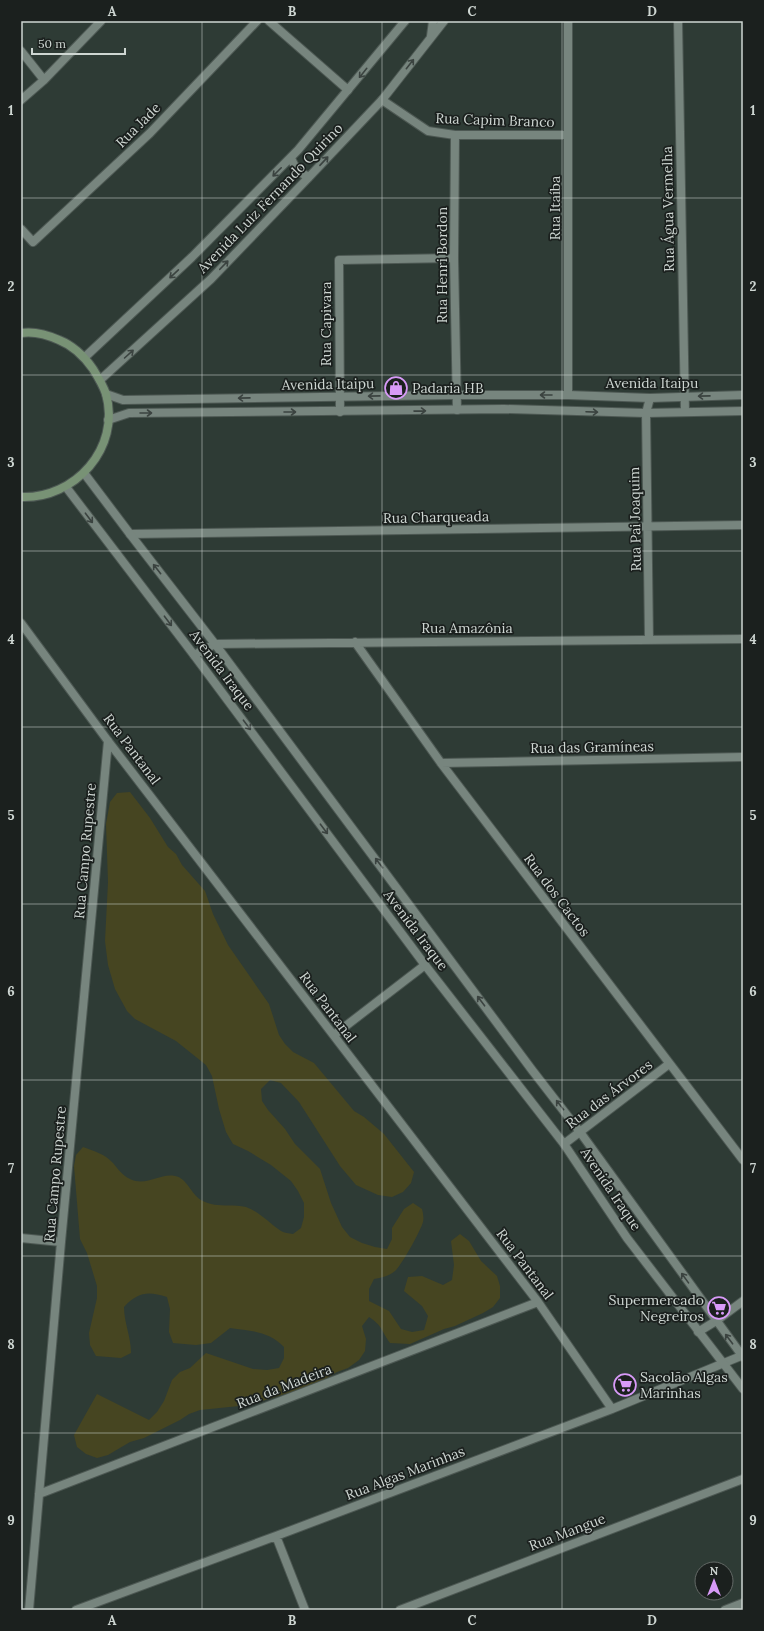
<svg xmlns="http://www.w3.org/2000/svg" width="764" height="1631" viewBox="0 0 764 1631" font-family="Lora,serif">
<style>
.green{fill:#464521}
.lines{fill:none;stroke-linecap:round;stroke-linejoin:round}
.minor-casing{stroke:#4d5853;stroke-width:10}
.tertiary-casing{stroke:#4d5853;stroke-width:10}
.secondary-casing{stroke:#4d5853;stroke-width:10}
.minor{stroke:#77857e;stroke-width:8}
.tertiary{stroke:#77857e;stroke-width:8}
.secondary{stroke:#789275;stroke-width:8}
.oneway{stroke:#3b4340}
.grid{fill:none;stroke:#ced6d2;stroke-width:1;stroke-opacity:0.55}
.labels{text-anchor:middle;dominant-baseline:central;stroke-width:3.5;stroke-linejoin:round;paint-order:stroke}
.street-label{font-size:14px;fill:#ced6d2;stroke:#1b201e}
.poi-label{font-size:14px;fill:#ced6d2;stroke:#1b201e;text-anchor:start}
.neatline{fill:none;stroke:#ced6d2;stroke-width:1.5}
.grid-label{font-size:13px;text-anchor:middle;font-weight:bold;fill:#ced6d2}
</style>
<rect width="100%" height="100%" fill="#2e3b35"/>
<path class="green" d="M130 792 150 818 168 847 176 854 182 865 205 891 213 914 228 945 269 1004 279 1035 285 1044 293 1052 314 1063 354 1111 364 1117 384 1134 414 1172 411 1183 403 1192 392 1197 378 1195 356 1185 340 1166 299 1102 281 1083 270 1080 261 1089 262 1101 268 1110 285 1129 295 1144 320 1169 331 1203 342 1227 350 1237 362 1243 375 1247 387 1249 392 1239V1228L404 1209 413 1203 422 1209C423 1213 424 1218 423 1222 421 1230 401 1266 395 1271 389 1276 381 1278 374 1279L369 1289V1301L389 1311 401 1329 412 1332 424 1330 428 1316 422 1306 404 1291 408 1277 422 1276 443 1285 452 1280 454 1265 451 1241 460 1234 469 1241 481 1261 497 1276 500 1286V1298L493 1307 483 1313 455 1326 444 1329 410 1344 390 1343C382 1332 382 1325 369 1317L362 1326 366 1339 365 1351 359 1360 348 1368 337 1372 327 1378 295 1391 249 1405 200 1410 189 1414 180 1420 144 1438 130 1442 108 1455 97 1458 86 1454 77 1447 74 1435 97 1394 149 1420 157 1412 164 1401 172 1380 180 1372 190 1368 206 1353 253 1369 267 1370 279 1368 284 1358V1347C269 1331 251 1331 230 1328L211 1343 196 1345 173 1343 169 1332 170 1309 167 1297C148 1291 138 1292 124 1307 124 1323 131 1336 131 1353L121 1358 96 1356 90 1345 89 1333 97 1298V1286L87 1253 80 1239 74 1166 76 1155 83 1147C94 1151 105 1154 113 1163 118 1169 122 1175 130 1179 147 1187 159 1173 175 1176 187 1178 191 1194 201 1200 216 1209 231 1203 246 1207 260 1212 269 1223 281 1231 284 1233 289 1233 293 1234L301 1228 304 1217V1203L298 1191 291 1181 271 1165 248 1151 233 1144 226 1132 219 1109 212 1076 206 1065 176 1041 135 1019 127 1011 115 989 108 965 105 941 108 882 106 824 110 802 117 793Z"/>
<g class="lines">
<g class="minor-casing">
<path id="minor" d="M269 21 348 90
M678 21 685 412
M21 51 44 80
M21 100 44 80 101 21
M382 100 428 131 455 135H568
M455 135 454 258 457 410
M21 229 33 242 150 133 257 21
M568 395V21
M340 412 339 260 454 258
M130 534 743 525
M21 623 108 741 538 1302 612 1409
M649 640 646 413 650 398
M355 642 441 763 743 1160
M194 655 215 644 743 639
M441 763 743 757
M334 1035 425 965
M564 1144 669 1064
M21 1238 61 1242
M698 1332 716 1321 743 1301
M39 1494 538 1302
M276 1536 305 1610
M29 1610 61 1242 108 741
M76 1610 276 1536 612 1409 741 1356
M400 1610 743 1479
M725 1610 743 1603"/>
</g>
<g class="tertiary-casing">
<path id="tertiary" d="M431 36 433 21
M291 158C295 168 299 173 309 177
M85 357 192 257 298 150 405 21
M100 380 211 279 309 177 382 100 444 21
M106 394 123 400 456 395H568L650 398 743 395
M108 420 129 413 504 409 646 413 743 411
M84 473 130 534 215 644 532 1070 580 1132 743 1357
M66 487 194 655 425 965 564 1144 627 1238 743 1389"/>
</g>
<g class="secondary-casing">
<path id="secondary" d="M21 333C34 331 48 335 59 340 74 346 84 356 93 369 98 377 103 385 106 394 121 448 75 499 21 497"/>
</g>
<use href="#minor" class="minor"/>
<use href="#tertiary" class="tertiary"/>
<use href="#secondary" class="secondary"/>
</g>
<defs><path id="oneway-shaft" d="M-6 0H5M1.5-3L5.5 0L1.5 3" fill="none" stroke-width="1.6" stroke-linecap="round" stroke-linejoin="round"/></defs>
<g class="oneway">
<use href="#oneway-shaft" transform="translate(410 64) rotate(-52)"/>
<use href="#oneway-shaft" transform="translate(363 73) rotate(129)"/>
<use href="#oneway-shaft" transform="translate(324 161) rotate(-47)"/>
<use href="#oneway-shaft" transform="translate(277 172) rotate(135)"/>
<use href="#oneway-shaft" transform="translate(224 265) rotate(-46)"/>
<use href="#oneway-shaft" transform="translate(174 274) rotate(137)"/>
<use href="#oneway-shaft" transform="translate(129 354) rotate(-42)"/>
<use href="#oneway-shaft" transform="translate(546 395) rotate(180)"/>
<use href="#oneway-shaft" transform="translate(374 396) rotate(179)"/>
<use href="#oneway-shaft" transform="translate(704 396) rotate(179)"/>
<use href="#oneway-shaft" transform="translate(244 398) rotate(179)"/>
<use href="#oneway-shaft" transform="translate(420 411) rotate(-1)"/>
<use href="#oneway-shaft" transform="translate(290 412)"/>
<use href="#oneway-shaft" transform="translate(592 412) rotate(2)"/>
<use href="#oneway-shaft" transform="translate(146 413)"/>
<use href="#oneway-shaft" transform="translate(89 518) rotate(53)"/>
<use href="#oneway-shaft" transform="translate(157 569) rotate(-128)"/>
<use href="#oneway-shaft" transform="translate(168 621) rotate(53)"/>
<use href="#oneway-shaft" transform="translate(247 725) rotate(53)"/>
<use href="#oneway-shaft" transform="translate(324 829) rotate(53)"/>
<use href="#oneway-shaft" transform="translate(379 863) rotate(-127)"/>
<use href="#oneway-shaft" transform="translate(481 1001) rotate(-127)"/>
<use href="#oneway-shaft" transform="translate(560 1105) rotate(-128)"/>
<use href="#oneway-shaft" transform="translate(685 1278) rotate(-126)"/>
<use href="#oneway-shaft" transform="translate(729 1339) rotate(-127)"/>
</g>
<path class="grid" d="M202 21V1610M382 21V1610M562 21V1610M21 198H743M21 375H743M21 551H743M21 727H743M21 904H743M21 1080H743M21 1256H743M21 1433H743"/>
<defs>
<g id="shop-ring" transform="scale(1.15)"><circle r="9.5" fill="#1b201e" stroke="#d89af8" stroke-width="1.5"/><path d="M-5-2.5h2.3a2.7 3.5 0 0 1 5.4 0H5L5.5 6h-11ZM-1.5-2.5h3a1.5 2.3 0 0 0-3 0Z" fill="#d89af8"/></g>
<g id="supermarket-ring" transform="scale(1.15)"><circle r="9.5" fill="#1b201e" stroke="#d89af8" stroke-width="1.5"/><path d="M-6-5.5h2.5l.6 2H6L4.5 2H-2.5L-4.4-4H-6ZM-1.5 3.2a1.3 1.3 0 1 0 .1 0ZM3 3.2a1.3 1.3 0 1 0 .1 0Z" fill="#d89af8"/></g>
</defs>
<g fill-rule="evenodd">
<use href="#shop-ring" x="396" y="388"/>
<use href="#supermarket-ring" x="719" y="1308"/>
<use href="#supermarket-ring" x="625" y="1385"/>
</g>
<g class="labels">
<g class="street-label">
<text transform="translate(495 120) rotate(2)">Rua Capim Branco</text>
<text transform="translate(138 125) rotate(-45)">Rua Jade</text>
<text transform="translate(270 198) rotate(-46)">Avenida Luiz Fernando Quirino</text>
<text transform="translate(555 208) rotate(-90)">Rua Itaíba</text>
<text transform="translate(668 209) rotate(-91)">Rua Água Vermelha</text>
<text transform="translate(442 265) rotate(-90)">Rua Henri Bordon</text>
<text transform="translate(326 324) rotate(-90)">Rua Capivara</text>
<text x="652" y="383">Avenida Itaipu</text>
<text transform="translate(328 384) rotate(-1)">Avenida Itaipu</text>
<text transform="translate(436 517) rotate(-1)">Rua Charqueada</text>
<text transform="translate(635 519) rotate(-91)">Rua Pai Joaquim</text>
<text x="467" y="628">Rua Amazônia</text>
<text transform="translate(222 670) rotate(53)">Avenida Iraque</text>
<text transform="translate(592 747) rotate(-1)">Rua das Gramíneas</text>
<text transform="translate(132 749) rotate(53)">Rua Pantanal</text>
<text transform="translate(85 851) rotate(-85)">Rua Campo Rupestre</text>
<text transform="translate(557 895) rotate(53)">Rua dos Cactos</text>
<text transform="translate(416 930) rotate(53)">Avenida Iraque</text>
<text transform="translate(328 1007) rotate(53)">Rua Pantanal</text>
<text transform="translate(609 1094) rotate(-37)">Rua das Árvores</text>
<text transform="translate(55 1174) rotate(-85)">Rua Campo Rupestre</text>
<text transform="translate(611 1189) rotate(56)">Avenida Iraque</text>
<text transform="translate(525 1264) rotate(53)">Rua Pantanal</text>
<text transform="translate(284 1386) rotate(-21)">Rua da Madeira</text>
<text transform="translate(405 1473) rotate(-21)">Rua Algas Marinhas</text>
<text transform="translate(567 1532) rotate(-21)">Rua Mangue</text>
</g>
<g class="poi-label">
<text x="412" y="388">Padaria HB</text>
<text x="704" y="1300" text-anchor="end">Supermercado<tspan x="704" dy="16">Negreiros</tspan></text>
<text x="640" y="1377">Sacolão Algas<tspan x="640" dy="16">Marinhas</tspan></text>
</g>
</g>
<rect width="764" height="1631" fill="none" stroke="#1b201e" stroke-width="44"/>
<g transform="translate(714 1581)"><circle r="19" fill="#1b201e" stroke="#636966"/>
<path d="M0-3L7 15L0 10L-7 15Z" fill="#d89af8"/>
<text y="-6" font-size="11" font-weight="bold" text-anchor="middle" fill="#ced6d2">N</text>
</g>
<path d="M32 48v6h93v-6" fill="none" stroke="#ced6d2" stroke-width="2"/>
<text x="38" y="48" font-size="12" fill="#ced6d2" stroke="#1b201e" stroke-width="3" paint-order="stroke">50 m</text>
<rect x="22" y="22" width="720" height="1587" class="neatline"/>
<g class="grid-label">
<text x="112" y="16">A</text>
<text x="292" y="16">B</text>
<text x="472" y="16">C</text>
<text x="652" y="16">D</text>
<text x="11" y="115">1</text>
<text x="753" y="115">1</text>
<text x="11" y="291">2</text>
<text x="753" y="291">2</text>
<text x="11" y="467">3</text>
<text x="753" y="467">3</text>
<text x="11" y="644">4</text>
<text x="753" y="644">4</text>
<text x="11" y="820">5</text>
<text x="753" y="820">5</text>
<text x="11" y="996">6</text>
<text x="753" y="996">6</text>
<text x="11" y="1173">7</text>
<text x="753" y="1173">7</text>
<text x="11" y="1349">8</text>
<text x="753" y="1349">8</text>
<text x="11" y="1525">9</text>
<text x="753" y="1525">9</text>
<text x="112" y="1625">A</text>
<text x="292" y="1625">B</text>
<text x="472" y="1625">C</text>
<text x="652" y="1625">D</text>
</g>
</svg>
